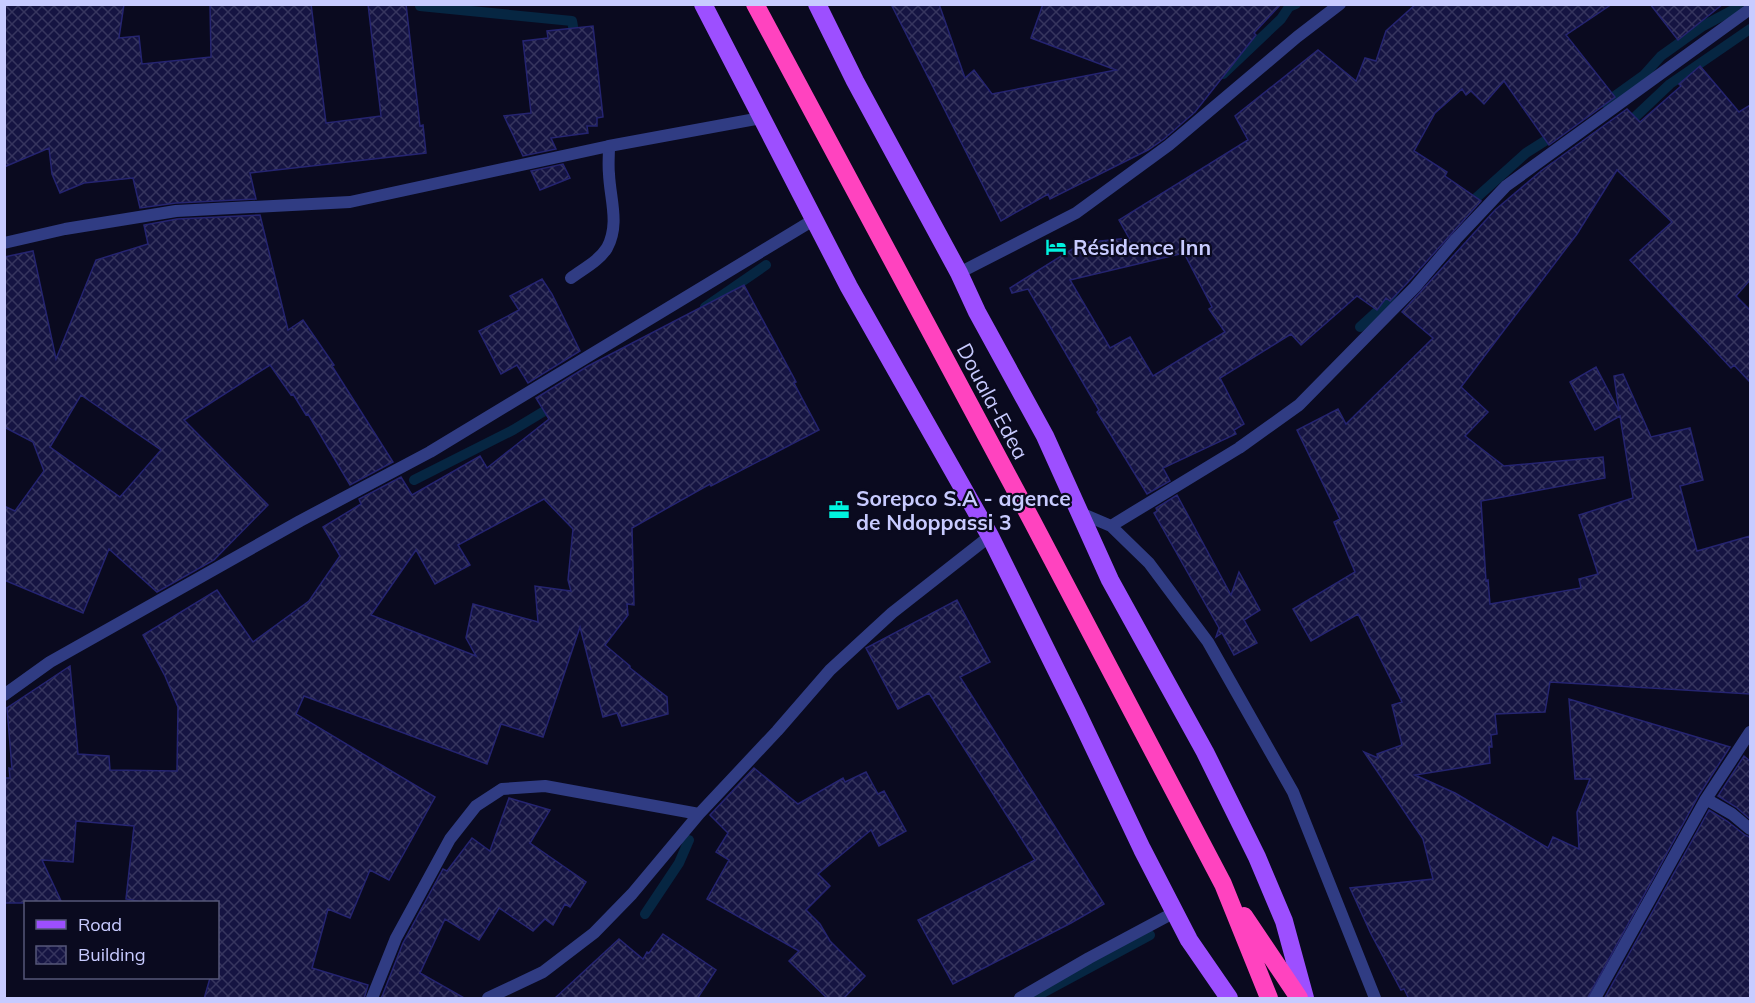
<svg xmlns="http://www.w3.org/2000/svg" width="1755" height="1003" viewBox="0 0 1755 1003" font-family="Mulish,sans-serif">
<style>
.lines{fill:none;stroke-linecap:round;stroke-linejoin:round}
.stream{stroke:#062642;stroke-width:10}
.building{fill:url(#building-cross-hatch);stroke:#252470;stroke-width:1.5;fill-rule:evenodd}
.lane{stroke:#303c83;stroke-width:12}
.street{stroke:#303c83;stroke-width:12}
.primary{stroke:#9d4fff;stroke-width:18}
.highway{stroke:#ff43bf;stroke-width:18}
.labels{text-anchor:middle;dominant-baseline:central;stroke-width:4.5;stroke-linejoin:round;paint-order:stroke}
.poi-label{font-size:21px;font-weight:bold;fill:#c8cbff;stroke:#0a0a1f;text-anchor:start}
.street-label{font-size:21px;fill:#c8cbff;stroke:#0a0a1f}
</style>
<defs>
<pattern id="building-cross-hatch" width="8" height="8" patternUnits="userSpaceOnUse" patternTransform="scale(1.5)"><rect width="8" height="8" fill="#151442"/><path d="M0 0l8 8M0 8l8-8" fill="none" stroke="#36355e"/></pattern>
</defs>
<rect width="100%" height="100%" fill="#0a0a1f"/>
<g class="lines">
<path class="stream" d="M420 6 572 21 574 32
M1223 74 1281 19 1289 7 1296 4
M1605 103 1644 75 1661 56 1703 26 1733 10 1739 4
M1635 117 1670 84 1750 29
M1466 207 1526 153 1556 134
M705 307 766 265
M1360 327 1382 307 1396 289
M414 480 513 430 556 404
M645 914 679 863 689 840
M1033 998 1150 935"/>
</g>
<path class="building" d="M4 4H124L119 38 139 36 142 64 211 57 210 4H311L326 123 381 116 368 4H406L420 126 423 125 426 153 250 173 256 199 176 203 140 208 133 178 84 183 60 193 52 174 49 148 4 167Z
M891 4H939L965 78 974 70 992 94 1116 70 1031 38 1043 4H1281L1254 33 1256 35 1195 112 1164 139 1148 150 1050 199 1048 194 1001 221Z
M1416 4H1612L1566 35 1615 97 1549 145 1504 81 1484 104 1471 91 1466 95 1462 89 1435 113 1414 151 1447 172 1445 176 1481 201 1409 281 1390 301 1386 298 1377 310 1357 296 1301 345 1291 334 1220 378 1244 424 1234 430 1236 434 1163 468 1170 481 1147 494 1097 412 1099 410 1028 289 1012 293 1010 288 1082 243 1129 238 1119 220 1248 140 1235 116 1318 50 1356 81 1365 58 1376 61 1386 31ZM1184 253 1212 307 1209 309 1225 332 1153 376 1130 337 1110 348 1070 280Z
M1650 4H1723L1678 40Z
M593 26 603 117 597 118V126H587L588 133 551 138 556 149 523 156 504 116 531 113 523 41 548 38 547 31Z
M1700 66 1739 112 1750 105V280L1736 296 1750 310V382L1734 365 1731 368 1630 260 1672 222 1617 170 1577 234 1461 387 1488 412 1465 436 1504 466 1603 457 1605 478 1481 501 1486 581 1488 580 1490 604 1581 588 1579 579 1598 574 1579 515 1633 498 1620 416 1595 430 1570 382 1596 367 1619 411 1614 376 1623 374 1651 437 1690 428 1703 480 1680 486 1697 551 1750 536V694L1550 682 1545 712 1495 714 1497 734 1491 735 1492 747H1489L1490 763 1415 775 1455 793 1548 848 1553 837 1579 849 1577 812 1590 779H1575L1569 699 1730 747 1699 795 1587 999H1409L1404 989 1401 990 1371 934 1350 888 1433 879 1423 839 1364 752 1378 758 1377 754 1402 745 1392 705 1402 702 1358 614 1311 641 1293 609 1355 572 1334 522 1340 519 1297 430 1338 409 1346 424 1433 338 1402 312 1495 210 1541 171 1627 109 1640 122 1681 86 1679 84Z
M563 164 570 178 540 190 531 171Z
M260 215 288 330 303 320 334 365 332 366 393 462 350 485 308 414 306 415 293 394 291 395 270 365 184 420 268 505 214 560 157 592 109 549 83 613 4 580V506L15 511 44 471 33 442 4 427V257L33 251 56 359 96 260 148 244 144 225 177 219ZM81 395 161 450 120 497 50 447Z
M542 279 552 294 580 351 528 383 517 365 501 374 479 331 519 310 510 296Z
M744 285 796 382 794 383 819 430 711 486 710 484 632 528 634 605 627 604 628 615 605 645 630 666V668L667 697 668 714 622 726 617 713 603 717 580 627 543 737 501 724 487 764 304 696 296 714 435 797 389 880 370 870 350 918 328 909 312 968 368 985 364 999H204L210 978H218V903H147L126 899 134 826 76 821 73 862 42 860 62 903H4V778H10L9 768 12 769 7 708 70 666 78 754 109 756 110 770 177 771 178 707 165 676 143 635 217 590 253 642 309 601 340 556 323 527 361 504 359 499 401 477 412 495 480 456 487 468 549 419 536 398 588 366ZM544 499 573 529 568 580 571 591 535 586 538 622 473 604 466 638 476 656 371 615 416 550 435 584 470 565 458 545Z
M1177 495 1231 595 1239 572 1260 610 1244 620 1257 643 1234 655 1222 633 1216 637 1219 628 1154 513 1157 511 1156 508Z
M957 600 990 662 960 677 1104 904 1071 923 953 984 918 920 1035 860 929 693 898 709 866 648Z
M1744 756 1750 761V819L1736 807 1718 796Z
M754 768 798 804 843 778 845 782 866 772 878 794 884 791 906 831 879 846 871 830 818 874 830 886 806 910 820 924 830 941 865 976 843 999H828L789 961 799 951 707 899 729 860 716 852 728 833 710 815Z
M509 798 550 810 530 843 586 882 570 907 565 904 553 925 545 919 533 931 499 908 479 940 445 919 420 973 466 999H381L403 943 443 869 447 871 472 838 490 851Z
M1709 810 1727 821 1745 835 1750 837V999H1604Z
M663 934 716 970 697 999H554L619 939 643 959 647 952 649 953Z"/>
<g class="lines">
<path class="lane" d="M571 278C583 269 599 261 607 248 620 224 610 199 609 174 608 165 609 155 609 146"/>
<path class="street" d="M4 243 65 229 176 211 350 202 609 146 761 118
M959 273 1076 213 1169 145 1297 37 1340 4
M1078 512 1111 526 1149 563 1208 642 1293 792 1375 998
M1111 526 1239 448 1299 405 1415 287 1456 239 1506 186 1750 9
M4 695 50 662 300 521 430 452 815 219
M1706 799 1732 814 1750 829
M372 998 396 938 450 839 476 806 502 789 545 786 699 814
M488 998 543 972 594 933 632 894 699 814 777 731 830 670 892 613 990 536
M1020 998 1089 958 1175 912
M1595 998 1706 799 1750 732"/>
<path class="primary" d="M703 4 849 287 990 536 1077 712 1142 849 1189 940 1229 998
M817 4 855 81 959 273 977 312 1045 436 1110 580 1205 752 1257 857 1284 921 1305 998"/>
<path class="highway" d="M755 4 1031 519 1223 884 1269 998
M1244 916 1299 998"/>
</g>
<defs>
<g id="hotel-bare" transform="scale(1.62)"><path d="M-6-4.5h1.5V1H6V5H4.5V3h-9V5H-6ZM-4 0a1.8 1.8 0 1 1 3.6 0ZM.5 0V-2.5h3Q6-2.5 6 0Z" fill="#00f3df" stroke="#0a0a1f" stroke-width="2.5" paint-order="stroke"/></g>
<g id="office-bare" transform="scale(1.62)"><path d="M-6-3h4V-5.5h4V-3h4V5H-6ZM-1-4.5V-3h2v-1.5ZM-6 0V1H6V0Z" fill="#00f3df" stroke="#0a0a1f" stroke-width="2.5" paint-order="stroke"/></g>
</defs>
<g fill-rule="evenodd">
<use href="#hotel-bare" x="1056" y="247"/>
<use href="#office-bare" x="839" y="510"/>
</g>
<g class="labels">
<g class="poi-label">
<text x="1073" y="247">Résidence Inn</text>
<text x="856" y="498">Sorepco S.A - agence<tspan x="856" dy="24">de Ndoppassi 3</tspan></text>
</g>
<g class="street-label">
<text transform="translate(993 401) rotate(62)">Douala-Edea</text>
</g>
</g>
<rect width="1755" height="1003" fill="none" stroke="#c8cbff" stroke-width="12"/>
<rect x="24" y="901" width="195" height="78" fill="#0a0a1f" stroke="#565779" stroke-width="1.5"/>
<rect x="36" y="920" width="30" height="9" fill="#9d4fff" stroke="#565779" stroke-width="1.5"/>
<text x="78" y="931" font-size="18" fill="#c8cbff">Road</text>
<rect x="36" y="946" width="30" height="18" fill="url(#building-cross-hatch)" stroke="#565779" stroke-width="1.5"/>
<text x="78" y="961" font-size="18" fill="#c8cbff">Building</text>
</svg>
